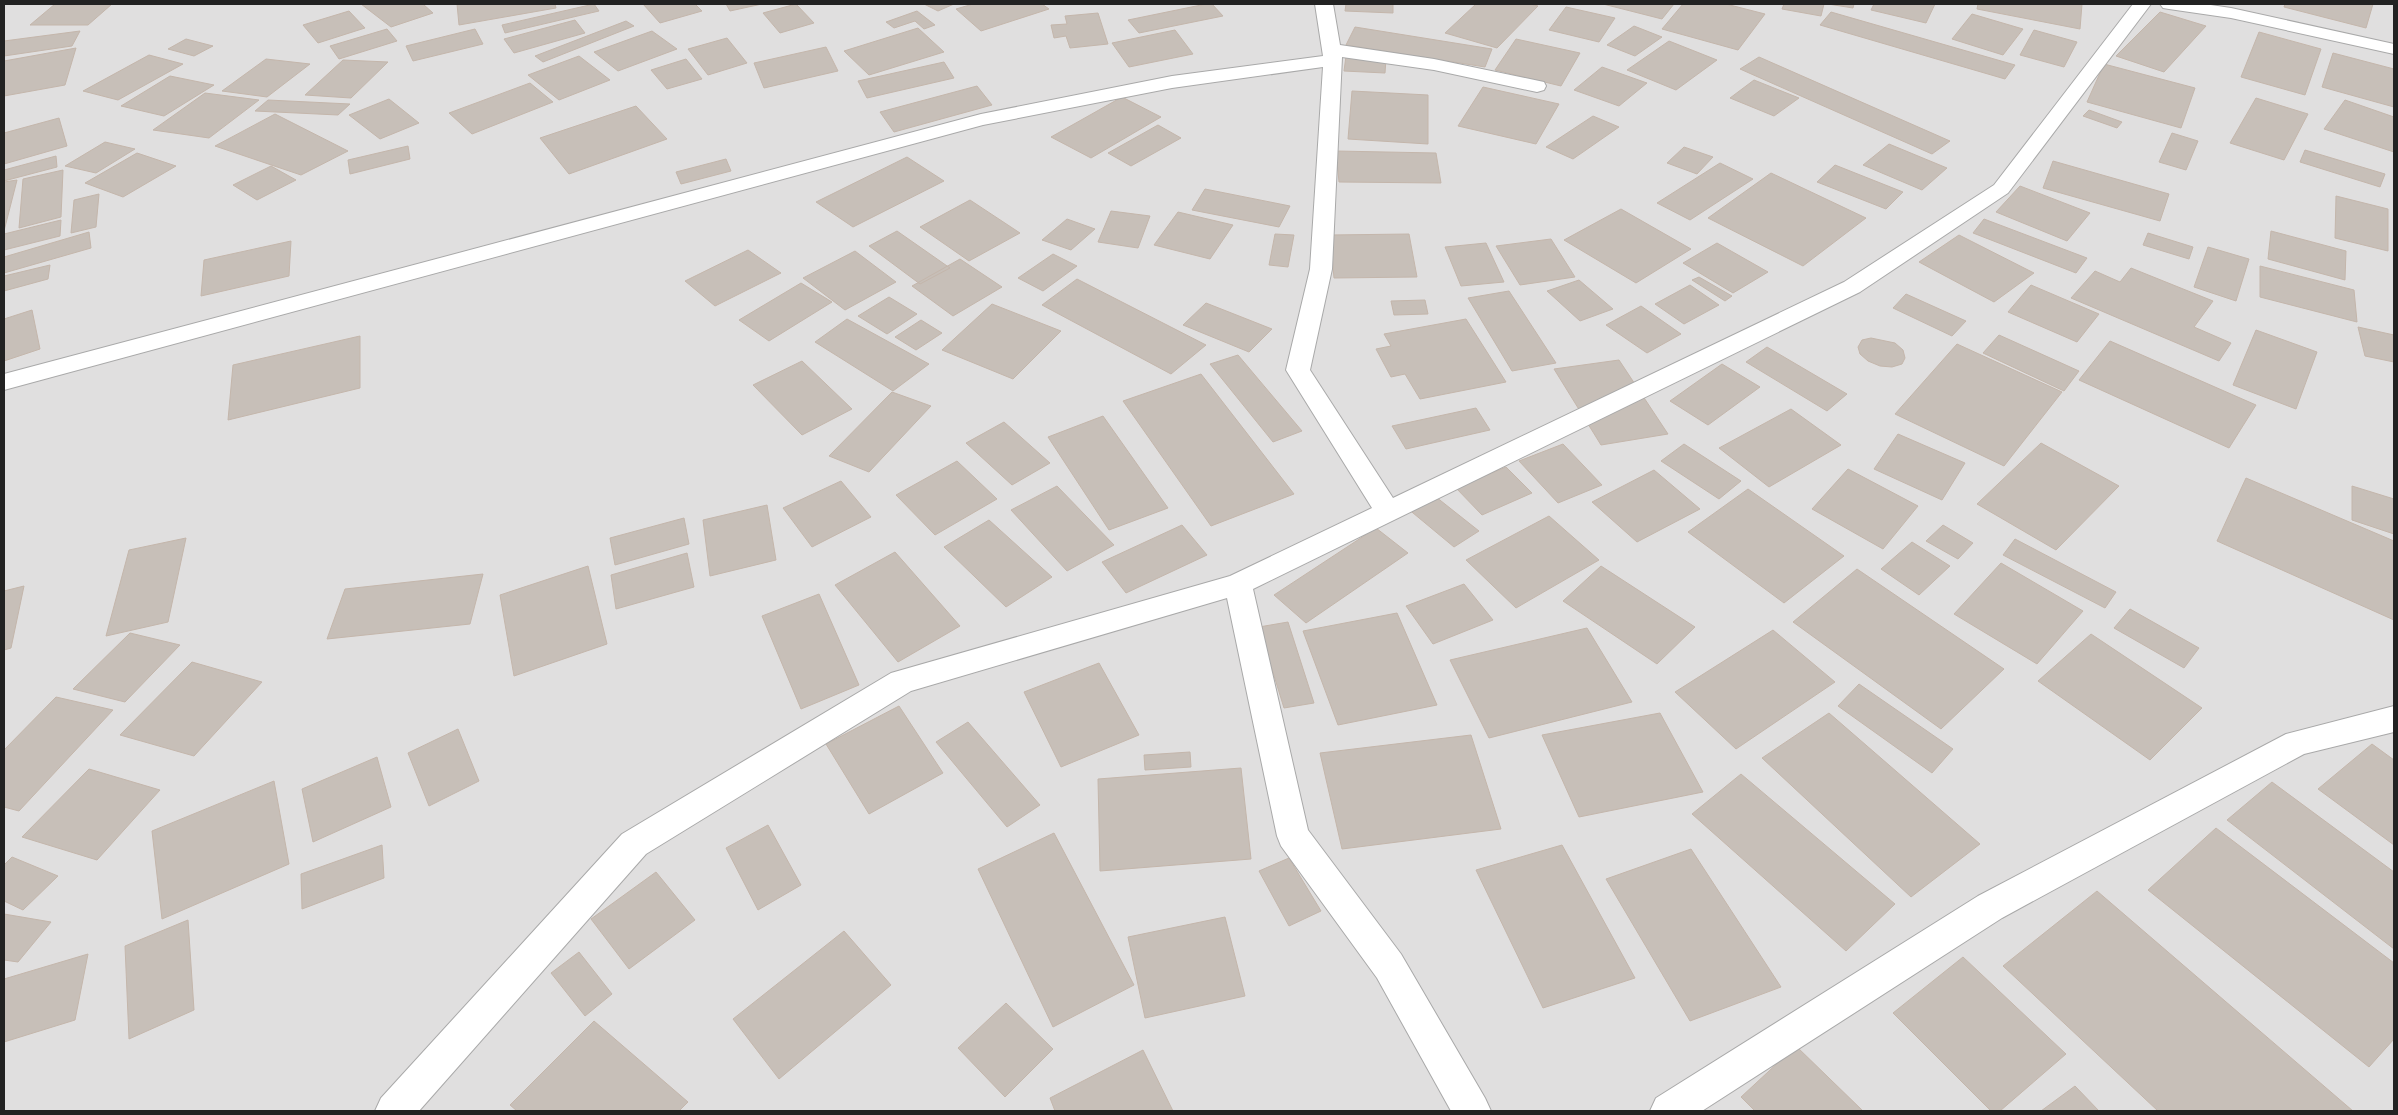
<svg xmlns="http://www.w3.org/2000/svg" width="2398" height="1115" viewBox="0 0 2398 1115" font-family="'Archivo Narrow',sans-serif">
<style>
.residential{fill:#e0dfdf}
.building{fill:#c7bfb8;stroke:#c4b6ab}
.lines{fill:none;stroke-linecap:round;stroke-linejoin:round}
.minor-casing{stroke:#a9a9a9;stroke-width:2}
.minor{fill:#fff;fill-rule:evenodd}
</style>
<rect width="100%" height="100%" fill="#f2efe9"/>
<path class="residential" d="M4 4H2394V1111H4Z"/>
<path class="building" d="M55 4H112L88 25H30Z
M361 4H423L433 13 391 27Z
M457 4H555L556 8 459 25Z
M594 4 599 11 505 33 502 25Z
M643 4H695L702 11 660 23Z
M726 4H762L730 11Z
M796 4 814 23 780 33 763 13Z
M924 4H954L938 11Z
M973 4H1042L1049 9 981 31 956 9Z
M1206 4H1212L1223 16 1139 33 1128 20Z
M1346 4H1393V13L1345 11Z
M1476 4H1530L1538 6 1497 48 1445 33Z
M1603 4H1674L1662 19Z
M1683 4H1726L1765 14 1738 50 1662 29Z
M1784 4H1824L1821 16 1782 9Z
M1828 4H1854L1853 8Z
M1874 4H1935L1926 23 1871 10Z
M1978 4H2082L2080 29 1977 9Z
M2285 4H2373L2366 28 2284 7Z
M1566 7 1615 18 1599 42 1549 30Z
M349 11 365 28 318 43 303 25Z
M917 11 935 25 924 29 915 21 894 28 886 22Z
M1831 12 2015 65 2005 79 1820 25Z
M2160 12 2206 26 2164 72 2116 56Z
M1098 13 1108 44 1070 48 1066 36 1054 38 1051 25 1067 24 1065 16Z
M1972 14 2023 29 2003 55 1952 39Z
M575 20 585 33 514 53 504 39Z
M626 21 634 26 543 62 535 56Z
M1634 26 1662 37 1635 56 1607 45Z
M1355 27 1492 49 1485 67 1346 45Z
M918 28 944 52 869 75 844 51Z
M387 29 397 41 339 59 330 46Z
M475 29 483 44 413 61 406 46Z
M1175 30 1193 54 1129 67 1112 43Z
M2034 30 2077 42 2064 67 2020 55Z
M80 31 72 46 4 56V41Z
M652 31 677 49 618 71 594 52Z
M2259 32 2321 49 2305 95 2241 77Z
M727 38 747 63 708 75 688 49Z
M186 39 213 46 194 56 168 49Z
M1516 39 1580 53 1561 86 1495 70Z
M1669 41 1717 60 1676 90 1627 70Z
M826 47 838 71 764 88 754 63Z
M76 48 65 85 4 96V61Z
M2333 53 2394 69V107L2322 87Z
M149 55 183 64 118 100 83 91Z
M579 56 610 80 559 100 528 75Z
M1346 56 1386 59 1385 73 1344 71Z
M1759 57 1950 141 1932 154 1740 69Z
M266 59 310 64 267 97 222 91Z
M686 59 702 79 667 89 651 70Z
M343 60 388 62 351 98 305 95Z
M944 62 954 78 867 98 858 81Z
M2104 64 2195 88 2181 128 2087 102Z
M1602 67 1647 83 1619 106 1574 90Z
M170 76 214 85 164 116 121 106Z
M1754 80 1799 98 1774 116 1730 98Z
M530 83 553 102 472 134 449 113Z
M977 86 992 105 894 132 880 112Z
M1483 87 1559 104 1536 144 1458 126Z
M1352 91 1428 95V144L1348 139Z
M205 93 259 100 209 138 153 130Z
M1122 97 1161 117 1091 158 1051 137Z
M2256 98 2308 114 2284 160 2230 143Z
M389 99 419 123 380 139 349 115Z
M268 100 350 104 338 115 255 111Z
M2345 100 2394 117V152L2324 129Z
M636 106 667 139 569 174 540 138Z
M2089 110 2122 122 2117 128 2083 116Z
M275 114 348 151 301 175 215 146Z
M1593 116 1619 127 1573 159 1546 147Z
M59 118 67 146 4 164V133Z
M1158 125 1181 138 1131 166 1108 153Z
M2172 133 2198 141 2186 170 2159 162Z
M105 142 135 149 96 173 65 166Z
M1889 144 1947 168 1922 190 1863 165Z
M408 146 410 159 350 174 348 160Z
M1684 147 1713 157 1697 174 1667 163Z
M2305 150 2385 174 2380 187 2300 162Z
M1336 151 1436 153 1441 183 1339 182Z
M137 153 176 166 123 197 85 183Z
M56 156 57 167 4 181V170Z
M907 157 944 181 853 227 816 202Z
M726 159 731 171 681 184 676 172Z
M2053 161 2169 194 2160 221 2043 188Z
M1720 163 1753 179 1690 220 1657 203Z
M1835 165 1903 192 1886 209 1817 182Z
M271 166 296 180 257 200 233 185Z
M63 170 61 217 19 228 23 179Z
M1771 173 1866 218 1803 266 1708 218Z
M17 180 4 231V182Z
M2020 186 2090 213 2067 241 1996 212Z
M1205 189 1290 206 1279 227 1192 210Z
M99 194 96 227 71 233 74 200Z
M2336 196 2388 209V251L2335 238Z
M970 200 1020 233 969 261 920 227Z
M1621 209 1691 249 1636 283 1564 240Z
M1111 211 1150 216 1138 248 1098 242Z
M1178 212 1233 225 1210 259 1154 245Z
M1067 219 1095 229 1071 250 1042 240Z
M1984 219 2087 258 2076 273 1973 233Z
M61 220 60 236 4 250V234Z
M897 231 950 268 920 284 869 246Z
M2271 231 2346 251 2345 280 2268 259Z
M89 232 91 248 4 273V257Z
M2148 233 2193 247 2189 259 2143 245Z
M1275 234 1294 235 1288 267 1269 265Z
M1409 234 1417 277 1334 278 1330 235Z
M1959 235 2034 273 1994 302 1919 262Z
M1551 239 1575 277 1520 285 1496 246Z
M291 241 289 276 201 296 204 260Z
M1486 243 1504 282 1461 286 1445 247Z
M1717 243 1768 272 1733 293 1683 263Z
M2208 247 2249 259 2236 301 2194 287Z
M748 250 781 273 715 306 685 281Z
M855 251 896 282 845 310 803 278Z
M1053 254 1077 266 1043 291 1018 278Z
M960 259 1002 287 953 316 912 286Z
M50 265 48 279 4 291V276Z
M2260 266 2354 290 2357 322 2260 297Z
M2131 268 2213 301 2194 327 2231 343 2219 361 2071 298 2095 271 2120 282Z
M1699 277 1732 296 1725 301 1692 280Z
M1077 279 1206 345 1171 374 1042 305Z
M1579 280 1613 309 1580 321 1547 291Z
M801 283 832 302 769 341 739 320Z
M1690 285 1719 305 1684 324 1655 304Z
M2031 285 2099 314 2077 342 2008 312Z
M1509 291 1556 363 1512 371 1468 298Z
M1906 294 1966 321 1952 336 1893 308Z
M889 297 917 314 887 334 858 316Z
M1425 300 1428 314 1394 315 1391 301Z
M1206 303 1272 329 1249 352 1183 325Z
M992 304 1061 331 1013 379 942 350Z
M1641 306 1681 334 1647 353 1606 325Z
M32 310 40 349 4 361V319Z
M847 319 929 364 893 391 815 342Z
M1466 319 1506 382 1420 399 1405 374 1391 377 1376 349 1391 346 1384 334Z
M921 320 942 333 916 350 895 337Z
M2358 327 2394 335V362L2365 356Z
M2256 330 2317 352 2296 409 2233 385Z
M1999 335 2079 371 2064 391 1983 353Z
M360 336V388L228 420 233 365Z
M1871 338 1895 343 1903 350 1905 358 1902 364 1892 367 1880 366 1868 361 1860 354 1858 347 1862 340Z
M2110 341 2256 405 2229 448 2079 380Z
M1957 344 2062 392 2004 466 1895 414Z
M1767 347 1847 394 1827 411 1746 362Z
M1238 355 1302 431 1273 442 1210 364Z
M1619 360 1668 434 1601 445 1554 369Z
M802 361 852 409 802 435 753 385Z
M1722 364 1760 387 1708 425 1670 401Z
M1201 374 1294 494 1211 526 1123 401Z
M892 392 931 406 869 472 829 456Z
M1476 408 1490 430 1406 449 1392 426Z
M1791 409 1841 445 1769 487 1719 448Z
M1103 416 1168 508 1109 530 1048 437Z
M1004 422 1050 463 1012 485 966 443Z
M1898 434 1965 463 1942 500 1874 469Z
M2041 443 2119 486 2056 550 1977 504Z
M1563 444 1602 485 1558 503 1519 461Z
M1684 444 1741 481 1719 499 1661 461Z
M957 461 997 499 935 535 896 495Z
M1506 467 1532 493 1482 515 1456 488Z
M1848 469 1918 506 1883 549 1812 509Z
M1654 470 1700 509 1637 542 1592 502Z
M2246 478 2394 541V620L2217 541Z
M841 481 871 517 812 547 783 508Z
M1057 486 1114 545 1067 571 1011 510Z
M2352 486 2394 499V534L2352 520Z
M1748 489 1844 556 1784 603 1688 532Z
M1431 493 1479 531 1454 547 1407 508Z
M767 505 776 560 710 576 703 520Z
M1549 516 1599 560 1516 608 1466 560Z
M684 518 689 544 615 565 610 538Z
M989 520 1052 577 1006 607 944 547Z
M1182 525 1207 555 1126 593 1102 562Z
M1943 525 1973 543 1958 559 1926 541Z
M1376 528 1408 553 1306 623 1274 595Z
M186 538 168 622 106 636 129 550Z
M2015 539 2116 592 2105 608 2003 555Z
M1912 542 1950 566 1919 595 1881 569Z
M895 552 960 626 898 662 835 585Z
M687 553 694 587 616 609 611 575Z
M2001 563 2083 611 2037 664 1954 614Z
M588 566 607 644 514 676 500 595Z
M1601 566 1695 627 1657 664 1563 601Z
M1857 569 2004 669 1941 729 1793 622Z
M483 574 470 624 327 639 345 589Z
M1464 584 1493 620 1433 644 1406 606Z
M24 586 11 648 4 650V591Z
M819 594 859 685 801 709 762 616Z
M2130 609 2199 648 2184 668 2114 628Z
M1397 613 1437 705 1338 725 1303 631Z
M1288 622 1314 703 1284 708 1259 627Z
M1587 628 1632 702 1489 738 1450 660Z
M1773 630 1835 682 1736 749 1675 692Z
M130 633 180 645 125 702 73 689Z
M2091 634 2202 708 2150 760 2038 681Z
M192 662 262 682 194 756 120 735Z
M1099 663 1139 735 1061 767 1024 692Z
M1859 684 1953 749 1932 773 1838 706Z
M56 697 113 710 19 811 4 807V750Z
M899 706 943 773 869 814 826 744Z
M1660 713 1703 792 1579 817 1542 735Z
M1829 713 1980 844 1911 897 1762 758Z
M968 722 1040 805 1007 827 936 742Z
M458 729 479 781 429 806 408 753Z
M1471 735 1501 829 1342 849 1320 753Z
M2372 744 2394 760V845L2318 789Z
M1190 752 1191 767 1145 770 1144 755Z
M377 757 391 807 313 842 302 789Z
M1241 768 1251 859 1100 871 1098 779Z
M89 769 160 790 97 860 22 837Z
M1741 774 1895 904 1846 951 1692 814Z
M274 781 289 864 162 919 152 831Z
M2272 782 2394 872V949L2227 820Z
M768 825 801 885 758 910 726 848Z
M2216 828 2394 963V1039L2369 1067 2148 890Z
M1054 833 1134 985 1053 1027 978 869Z
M382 845 384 878 302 909 301 874Z
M1562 845 1635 978 1543 1008 1476 870Z
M1691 849 1781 987 1690 1021 1606 879Z
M12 857 58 876 23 910 4 901V865Z
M1289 858 1321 911 1289 926 1259 871Z
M656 872 695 920 629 969 591 919Z
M2097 891 2353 1111H2158L2003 966Z
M4 914 51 922 18 962 4 960Z
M1225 917 1245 996 1145 1018 1128 937Z
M188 920 194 1010 129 1039 125 946Z
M844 931 891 985 779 1079 733 1019Z
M579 952 612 994 585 1016 551 973Z
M88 954 75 1020 4 1042V979Z
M1963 957 2066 1054 2000 1111H1991L1893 1013Z
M1006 1003 1053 1049 1005 1097 958 1048Z
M594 1021 688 1102 679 1111H517L510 1105Z
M1796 1046 1863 1111H1755L1741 1097Z
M1143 1050 1173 1111H1055L1050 1098Z
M2075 1086 2099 1111H2041Z"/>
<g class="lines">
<g class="minor-casing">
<path id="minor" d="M1315 4H1333L1340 45 1434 59 1544 82 1546 86 1544 90 1537 92 1434 70 1342 57 1332 269 1310 370 1393 498 1844 282 1994 185 2133 4H2151L2008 193 1860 292 1253 589 1308 830 1401 954 1485 1098 1491 1111H1451L1377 978 1281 846 1277 836 1227 598 911 691 646 854 419 1111H375L381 1098 622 834 891 673 1230 576 1372 508 1286 370 1310 269 1323 67 1172 88 983 125 4 390V374L981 114 1172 76 1323 56Z
M2160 4H2204L2231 8 2394 44V54L2231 18 2169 9 2163 8Z
M2394 706V732L2304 754 2002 918 1702 1111H1650L1656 1098 1978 896 2286 734Z"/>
</g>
<use href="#minor" class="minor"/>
</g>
<rect width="2398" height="1115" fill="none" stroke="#222222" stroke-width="10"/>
</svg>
